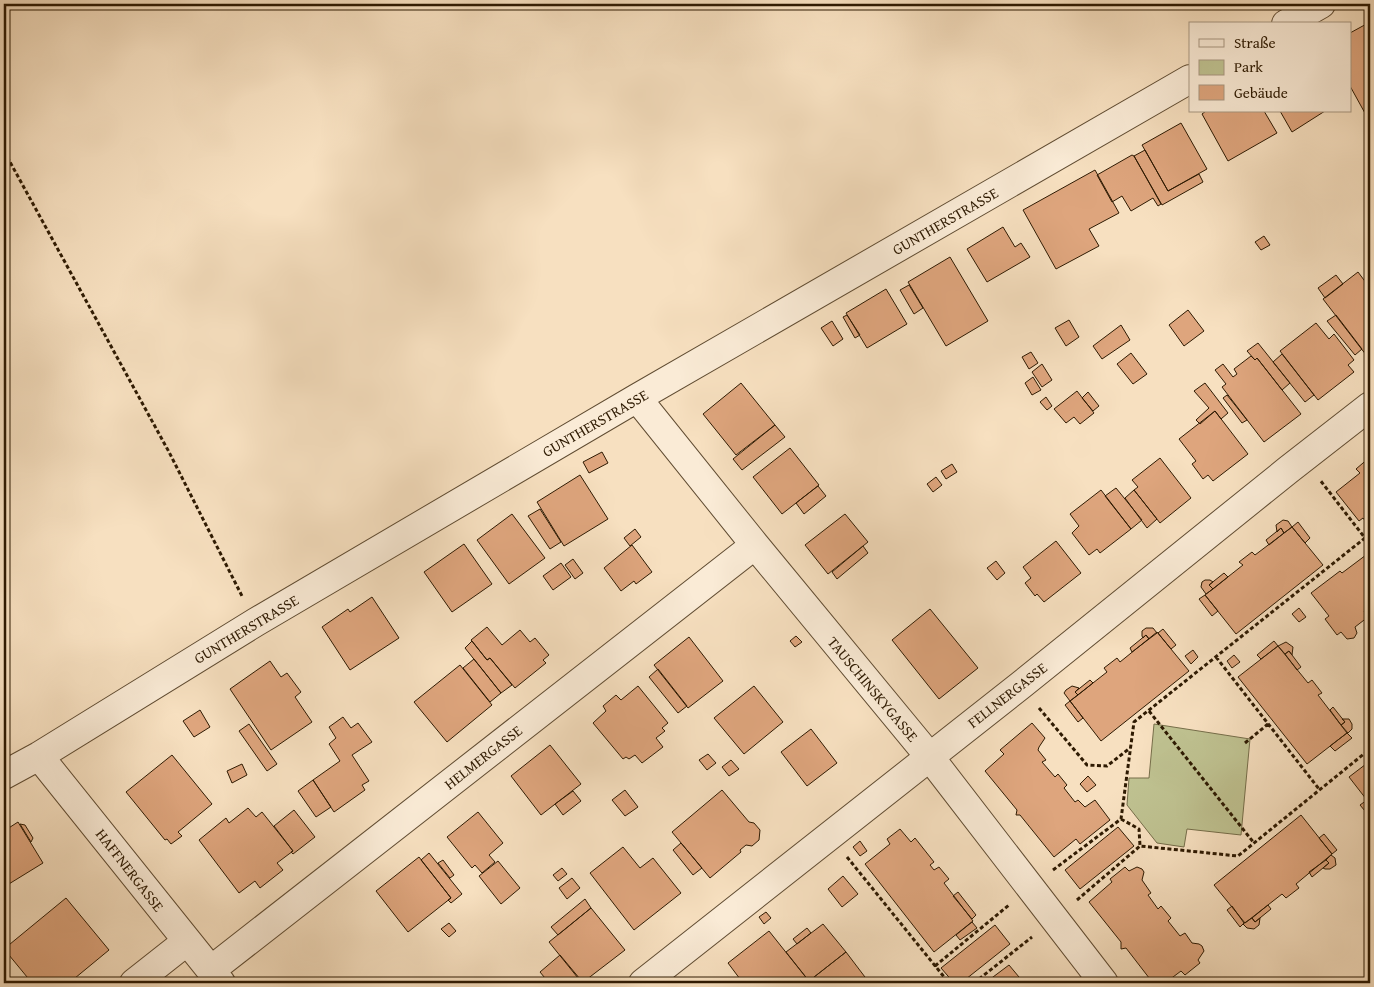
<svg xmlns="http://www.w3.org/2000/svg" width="1374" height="987" viewBox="0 0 1374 987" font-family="'Gentium Book Plus',serif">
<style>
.green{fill:#bfc291;stroke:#766e4a}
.building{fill:#dea57d;stroke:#2e1a02}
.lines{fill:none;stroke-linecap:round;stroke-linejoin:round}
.minor-casing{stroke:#604c32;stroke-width:30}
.path{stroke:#2e1a02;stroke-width:3;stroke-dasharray:4 2.5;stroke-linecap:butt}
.minor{stroke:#faebd6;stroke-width:28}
.labels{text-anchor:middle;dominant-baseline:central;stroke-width:5;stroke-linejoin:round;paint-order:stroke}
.street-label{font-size:15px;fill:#2e1a02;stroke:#faebd6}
</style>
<rect width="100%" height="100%" fill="#f7e0c0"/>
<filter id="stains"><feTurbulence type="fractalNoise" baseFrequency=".004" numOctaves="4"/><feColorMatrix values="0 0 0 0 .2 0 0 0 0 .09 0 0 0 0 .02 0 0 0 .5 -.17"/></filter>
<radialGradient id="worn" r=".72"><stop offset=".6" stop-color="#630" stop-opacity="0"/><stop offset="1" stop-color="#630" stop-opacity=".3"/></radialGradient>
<path class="green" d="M1154 724 1250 739 1241 835 1187 829 1184 847 1157 843 1127 805 1129 778H1149Z"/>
<path class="building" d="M1370 22V113L1366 115 1350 86V33Z
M1206 111H1264L1277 133 1228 161 1202 114Z
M1280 111H1325L1292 132Z
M1181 123 1207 169 1168 191 1142 145Z
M1145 150 1168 191 1199 174 1203 182 1162 205 1134 156Z
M1132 155 1134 156 1161 204 1158 206 1153 198 1131 211 1122 196 1112 202 1097 175Z
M1095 170 1119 213 1089 229 1099 246 1056 269 1023 210Z
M1003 227 1015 247 1021 243 1030 257 987 282 967 249Z
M1264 236 1270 245 1261 250 1255 242Z
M950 257 988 321 946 346 908 282Z
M1358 272 1370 288V360L1323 299Z
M1336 275 1343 284 1325 298 1318 288Z
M909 285 923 308 914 314 900 290Z
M886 289 907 324 867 348 846 313Z
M1188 310 1204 331 1184 346 1169 325Z
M847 315 860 335 855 338 843 317Z
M1336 315 1362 349 1355 355 1327 321Z
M1069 320 1079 337 1066 346 1055 328Z
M832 321 843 339 833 346 821 328Z
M1316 323 1329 339 1334 334 1354 360 1348 365 1354 372 1318 400 1280 351Z
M1121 325 1130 340 1102 359 1093 346Z
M1258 343 1290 383 1282 390 1257 358 1255 360 1247 351Z
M1031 352 1038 363 1029 369 1022 357Z
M1131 353 1147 374 1133 384 1117 364Z
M1282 354 1314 395 1305 402 1273 362Z
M1251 356 1255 360 1257 358 1301 414 1264 442 1222 387 1226 384 1215 370 1223 364 1233 377 1237 374 1234 369Z
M1042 364 1052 380 1042 387 1032 372Z
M1033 377 1041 390 1032 395 1025 383Z
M741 383 775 425 736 455 703 414Z
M1205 383 1228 413 1221 419 1215 411 1200 424 1196 420 1209 408 1194 391Z
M1077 391 1094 413 1080 424 1074 417 1066 423 1054 409Z
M1088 392 1099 406 1093 411 1082 398Z
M1227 395 1247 420 1242 423 1223 398Z
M1046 397 1052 406 1047 410 1040 402Z
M1215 411 1248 454 1213 481 1208 475 1203 479 1192 464 1196 461 1179 439Z
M775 425 785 437 742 470 733 459Z
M790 448 819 485 782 514 753 477Z
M602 452 608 463 589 473 583 462Z
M1370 457V527L1363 518 1359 521 1336 492 1360 473 1356 469Z
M1160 458 1191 498 1160 523 1134 490 1138 487 1132 480Z
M952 464 957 472 946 479 941 471Z
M580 475 608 519 564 546 537 502Z
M936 477 942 485 933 492 927 484Z
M818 486 826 496 804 514 796 503Z
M1116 488 1142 520 1131 529 1105 496Z
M1101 490 1131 529 1100 553 1097 549 1089 555 1072 533 1079 526 1070 514Z
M1134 490 1157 519 1147 528 1125 498Z
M540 509 561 542 550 549 528 516Z
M512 514 545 558 509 584 477 540Z
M845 514 868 542 828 574 805 545Z
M1283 520 1288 521 1292 527 1284 533 1281 528 1277 532 1276 525Z
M1298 522 1310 538 1305 543 1292 527Z
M1292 527 1323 565 1236 634 1205 595 1243 565 1239 562 1252 552 1255 555Z
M1281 528 1284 533 1269 545 1266 540Z
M635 529 641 537 630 546 624 538Z
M1056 541 1081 573 1044 602 1037 594 1035 596 1025 583 1031 578 1023 567Z
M464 544 492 584 452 612 424 572Z
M632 545 652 572 636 584 634 581 621 591 604 568Z
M863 546 868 553 837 579 832 572Z
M1370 552V606L1364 611 1368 617 1355 627 1357 633 1354 638 1347 639 1341 632 1337 635 1325 619 1329 616 1311 593 1340 571 1342 573Z
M573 559 583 573 575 579 565 565Z
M996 561 1005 573 997 580 987 568Z
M561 563 571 577 553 590 543 576Z
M1224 573 1228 577 1213 589 1209 585Z
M1205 580H1210L1213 582 1209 585 1213 589 1206 594 1201 587 1202 582Z
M1205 595 1218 611 1212 616 1199 599Z
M372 597 399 638 350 670 322 627 348 609 350 612Z
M1299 608 1306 617 1299 622 1292 614Z
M930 609 978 668 939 699 892 640Z
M487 627 502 645 520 630 530 642 535 638 549 655 543 660 546 663 515 688 490 658 487 660 471 640Z
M1146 628H1153L1157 633 1149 639 1146 635 1143 638 1142 636V631Z
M1163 629 1176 645 1171 649 1158 633Z
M1157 632 1189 671 1101 741 1070 701 1107 672 1104 668 1117 658 1120 662Z
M1146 635 1149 639 1132 652 1130 648Z
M796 636 802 642 795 647 790 641Z
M689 637 723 681 688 708 654 665Z
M472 641 487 660 490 658 512 685 501 693 465 648Z
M1274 641 1278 646 1261 659 1257 655Z
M1286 642 1293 647 1292 655 1289 651 1285 654 1278 646Z
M1278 646 1308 683 1312 680 1322 693 1318 695 1347 733 1307 764 1238 677Z
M1193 650 1198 657 1191 664 1185 656Z
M1289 651 1301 667 1297 670 1285 654Z
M1234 655 1240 662 1232 668 1227 661Z
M474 659 501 693 490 702 463 668Z
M270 661 281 677 287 673 301 692 295 697 312 722 271 750 230 689Z
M460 665 492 705 447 742 414 702Z
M658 669 687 706 678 713 649 677Z
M1090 680 1093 683 1078 695 1075 692Z
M638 686 668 723 662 728 665 731 656 738 663 747 642 763 635 755 629 759 626 757 623 759 593 723 606 711 603 706 616 695 621 700Z
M754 686 783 722 744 754 714 718Z
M1072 686 1079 688 1075 692 1078 695 1070 701 1064 693 1066 690Z
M1070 701 1083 718 1078 722 1065 705Z
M1333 707 1345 722 1341 725 1330 710Z
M200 710 210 727 194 737 183 721Z
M343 717 351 728 358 723 372 742 352 755 369 781 362 785 365 790 334 812 313 780 340 761 329 744 336 738 329 727Z
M1342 719H1349L1352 724V729L1348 733 1341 725 1345 722Z
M1032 723 1045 738 1039 747 1038 750 1046 760 1042 762 1055 777 1058 774 1067 785 1064 788 1075 802 1078 800 1085 807 1095 800 1110 820 1080 844 1076 839 1054 857 1020 815H1016L1017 810 985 771 1004 754 1000 750Z
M249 724 277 764 267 771 239 731Z
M811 729 837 763 807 786 781 752Z
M1347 733 1352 738 1335 751 1330 746Z
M550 745 581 784 541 815 511 776Z
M708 754 716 763 707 770 699 760Z
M172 755 212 804 178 832 182 836 171 844 167 839 165 840 126 792Z
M731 760 739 769 729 776 722 767Z
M1370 761V804L1349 777Z
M242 764 247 775 232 783 227 771Z
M1088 776 1096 785 1087 792 1080 784Z
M313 780 331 807 316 817 298 791Z
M625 790 638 807 625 816 612 800Z
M722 790 749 822 754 823 760 830 759 840 752 846 746 845 740 850 741 852 710 878 672 832Z
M573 791 581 801 563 815 555 804Z
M1367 800 1370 804V817L1360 805Z
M248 808 256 817 262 812 293 851 277 863 283 870 260 888 255 881 239 893 199 840 226 818 229 823Z
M294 810 315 837 293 854 291 852 293 851 274 826Z
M478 812 503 843 489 855 495 862 482 873 475 865 472 868 447 837Z
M1301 815 1332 854 1296 884 1299 888 1286 898 1282 894 1245 923 1214 885Z
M18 822 43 863 4 887V831Z
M20 824 25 825 33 838 31 842Z
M1118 827 1134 846 1080 889 1065 870Z
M900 829 911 842 915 838 934 862 930 865 934 870 939 867 949 879 944 883 973 921 934 952 865 864 890 844 887 839Z
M1324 834 1337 850 1332 854 1319 838Z
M860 841 867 851 860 856 853 847Z
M681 843 702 868 693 875 673 850Z
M623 847 640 868 653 858 681 893 634 930 590 873Z
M429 853 462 894 451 903 448 900 451 898 421 860Z
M1331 855 1335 858 1336 865 1330 869H1325L1323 868 1329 863 1326 860Z
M419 857 451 898 408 932 376 891Z
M443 860 454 875 450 878 438 863Z
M1326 860 1329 863 1312 877 1309 872Z
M498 861 520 888 501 904 479 876Z
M1125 867 1129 871 1137 867 1142 869 1144 872 1142 880 1151 893 1148 895 1158 909 1161 906 1171 918 1168 921 1180 936 1185 933 1192 943 1199 944 1202 946 1204 951 1198 960 1200 963 1185 975 1181 971 1165 983H1153L1126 948 1121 949V942L1089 902 1112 882 1110 879Z
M562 868 567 874 558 881 553 875Z
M843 876 858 894 842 907 828 889Z
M572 878 580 888 567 899 559 888Z
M958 892 976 915 972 919 953 896Z
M66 898 109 950 69 983H32L4 949Z
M585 899 591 908 558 935 551 927Z
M1268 905 1271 909 1255 922 1252 918Z
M1232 906 1244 923 1240 927 1227 910Z
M591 908 625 950 582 983 549 942Z
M766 912 771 918 764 924 759 917Z
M1252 918 1255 922 1260 918 1259 925 1254 929 1247 928 1243 924Z
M972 922 977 928 960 940 956 935Z
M449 923 456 931 449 937 441 929Z
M823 924 846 952 809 981 786 952Z
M995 925 1010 944 961 983H954L941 968Z
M807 928 811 933 797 944 793 939Z
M769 931 808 980 803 983H743L728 963Z
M846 952 868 981 865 983H810L809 981Z
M560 955 580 979 575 983H549L540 972Z
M1009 965 1024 983H985Z"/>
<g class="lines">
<g class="minor-casing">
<path id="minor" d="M1286 24 1321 4
M637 398 755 545 929 756 1104 983
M39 756 221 983
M4 775 39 756 256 622 637 398 1190 79
M211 970 755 545
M134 983 186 942
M643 983 1021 685 1288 470 1370 406"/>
</g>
<path class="path" d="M4 151 169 452 242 596
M1216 657 1319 789
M1039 708 1087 765 1107 766 1130 748
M1149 711 1254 843
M1245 743 1268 724
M1121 819 1139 829 1140 846
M847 857 949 983
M1053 870 1121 819 1134 722 1365 538 1320 480
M1077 900 1140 846 1238 856 1370 749
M935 966 1009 905
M974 983 1032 937"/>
<use href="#minor" class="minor"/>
</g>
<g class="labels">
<g class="street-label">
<text transform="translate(945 221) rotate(-30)">GUNTHERSTRASSE</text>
<text transform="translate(595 423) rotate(-30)">GUNTHERSTRASSE</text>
<text transform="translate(246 629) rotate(-31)">GUNTHERSTRASSE</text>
<text transform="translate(873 689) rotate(50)">TAUSCHINSKYGASSE</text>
<text transform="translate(1007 695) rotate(-38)">FELLNERGASSE</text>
<text transform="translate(483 757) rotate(-38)">HELMERGASSE</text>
<text transform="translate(130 870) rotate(52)">HAFFNERGASSE</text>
</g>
</g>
<rect width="1374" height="987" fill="none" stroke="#f7e0c0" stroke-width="20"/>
<rect x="5" y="5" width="1364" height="977" fill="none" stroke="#2e1a02" stroke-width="2.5"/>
<rect x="10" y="10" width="1354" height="967" fill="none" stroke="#2e1a02"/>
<rect x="1189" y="22" width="162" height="90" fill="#faebd6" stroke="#a89781"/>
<rect x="1199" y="39" width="25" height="8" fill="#faebd6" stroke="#a89781"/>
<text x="1234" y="48" font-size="15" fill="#2e1a02">Straße</text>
<rect x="1199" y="60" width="25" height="15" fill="#bfc291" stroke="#a89781"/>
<text x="1234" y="72" font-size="15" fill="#2e1a02">Park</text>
<rect x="1199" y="85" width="25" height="15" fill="#dea57d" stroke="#a89781"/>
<text x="1234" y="98" font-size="15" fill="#2e1a02">Gebäude</text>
<rect width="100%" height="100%" filter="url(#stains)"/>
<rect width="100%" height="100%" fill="url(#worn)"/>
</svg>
